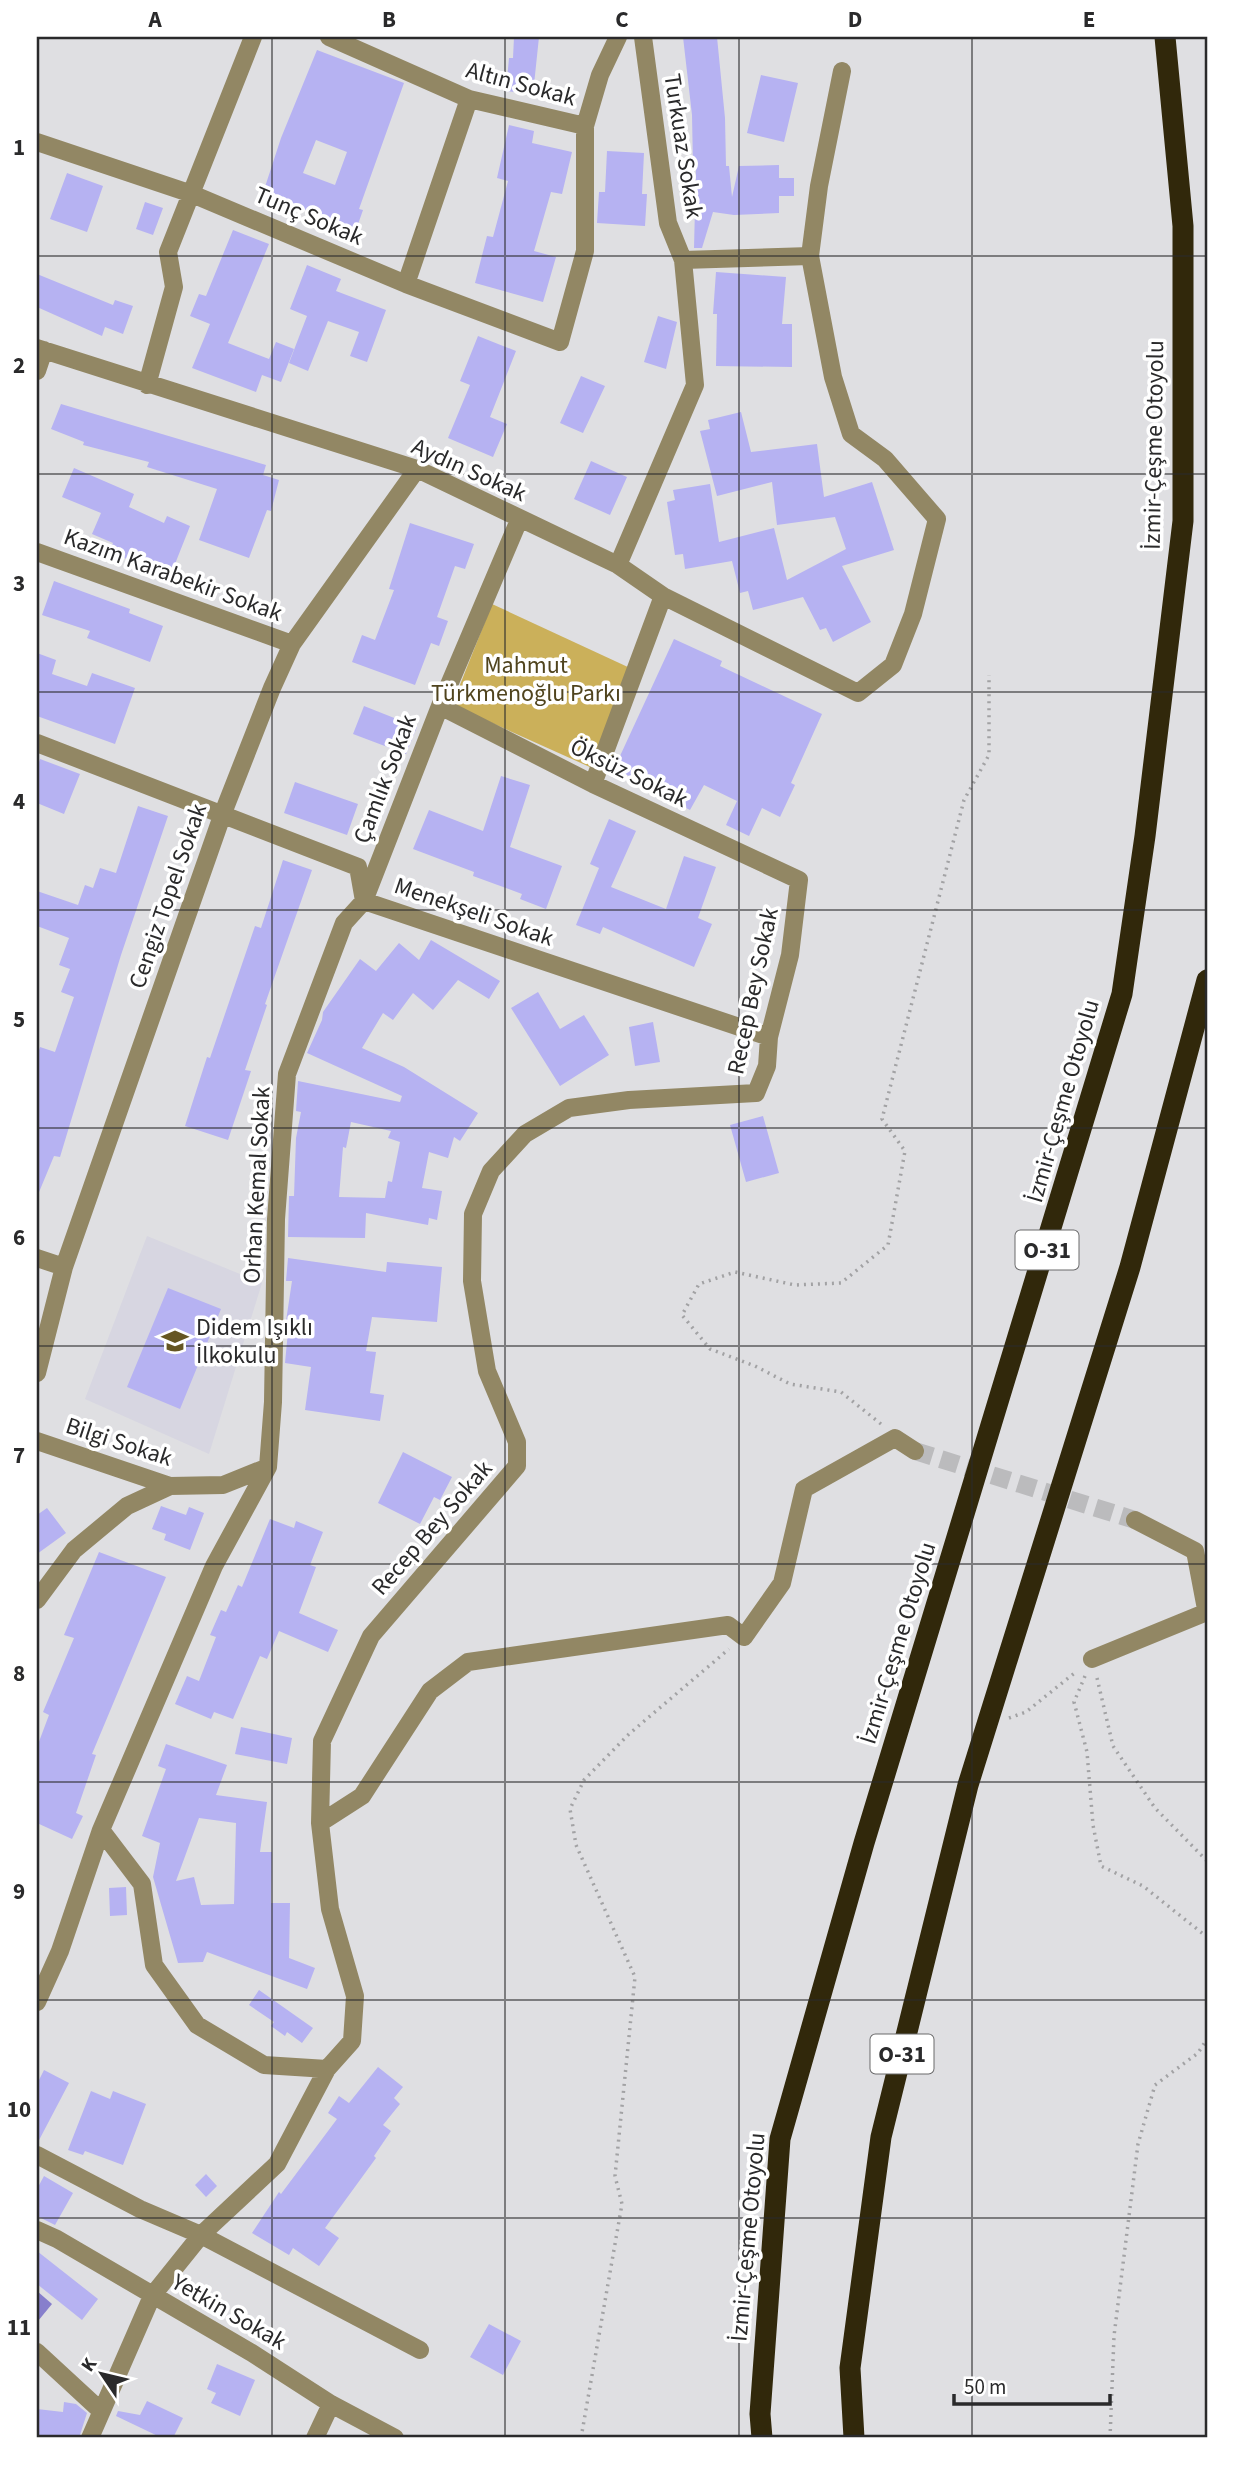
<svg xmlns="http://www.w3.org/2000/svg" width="1244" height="2475" viewBox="0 0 1244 2475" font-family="'Source Sans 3',sans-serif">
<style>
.built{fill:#d7d6e1}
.green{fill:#cbb05a}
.water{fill:#877fcc}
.building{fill:#b6b2f2;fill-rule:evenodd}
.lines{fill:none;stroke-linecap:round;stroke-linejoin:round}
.minor-tunnel{stroke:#bbbbbd;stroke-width:18;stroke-dasharray:18 9;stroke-linecap:butt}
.path{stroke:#a2a2a4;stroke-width:3.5;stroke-dasharray:2 5;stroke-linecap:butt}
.minor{stroke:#928764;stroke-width:18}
.highway{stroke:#31280b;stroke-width:21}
.grid{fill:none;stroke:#2a2a2b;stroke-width:2;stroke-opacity:0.55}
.labels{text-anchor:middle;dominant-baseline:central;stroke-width:7;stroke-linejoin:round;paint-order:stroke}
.shield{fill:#fff;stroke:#6a6a6b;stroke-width:2}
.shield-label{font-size:23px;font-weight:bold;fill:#2a2a2b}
.street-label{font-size:24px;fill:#2a2a2b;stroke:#fff}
.park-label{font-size:24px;fill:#50441e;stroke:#fff}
.poi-label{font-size:24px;fill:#2a2a2b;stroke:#fff;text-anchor:start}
.neatline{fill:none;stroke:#2a2a2b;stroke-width:2.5}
.grid-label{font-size:23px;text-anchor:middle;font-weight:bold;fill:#2a2a2b}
</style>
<rect width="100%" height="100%" fill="#dfdfe2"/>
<path class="built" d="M147 1236 262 1283 209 1454 85 1399Z"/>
<path class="green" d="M492 604 630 668 592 768 452 705Z"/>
<path class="water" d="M37 2291 52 2304 38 2321 37 2319Z"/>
<path class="building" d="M514 37H539L533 94 506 91 509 58H513Z
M683 37H717L725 118 726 166H729L732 197 739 166 779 165V178H794V196H779V213L734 215 713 212 702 248H694L696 167H693L692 115Z
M317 50 404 83 359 209 363 210 356 230 263 193 281 138ZM316 140 347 152 335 185 303 173Z
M761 75 798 83 784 142 747 133Z
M509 125 534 131 532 143 572 152 562 194 551 192 534 251 556 257 543 302 475 283 487 236 493 237 508 181 497 178Z
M607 151 644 153 642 194H647L645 226 597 223 599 192H605Z
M67 173 103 186 87 232 50 219Z
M145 202 163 208 153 235 136 229Z
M233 230 269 244 228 343 269 359 276 342 294 349 281 382 262 375 256 392 192 368 210 324 190 316 199 294 206 296Z
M307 265 341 279 336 291 386 310 367 362 350 356 359 332 328 321 308 371 289 363 307 316 290 309Z
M716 272 786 277 782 324H792V367L716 366 717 314H713Z
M37 274 113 305 115 300 133 306 123 334 105 327 102 336 37 307Z
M658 316 677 322 666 369 644 362Z
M478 336 516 351 490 417 507 424 493 457 448 438 470 385 460 381Z
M581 376 605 386 583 433 560 423Z
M61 404 266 465 263 475 279 480 271 511 267 510 249 558 199 540 217 489 147 467 149 462 83 445 84 442 51 429Z
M741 412 751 452 817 444 824 497 872 482 894 550 842 566 871 622 833 642 826 628 820 630 803 597 753 610 748 591 740 593 732 561 685 569 683 554 675 555 667 502 675 500 673 490 710 484 719 542 774 528 787 580 846 549 835 517 777 525 772 482 717 496 700 431 710 429 708 420Z
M591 461 627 477 610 515 574 499Z
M74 468 134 494 129 507 164 523 167 516 190 526 173 569 132 553 129 560 109 551 113 543 92 534 101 513 62 497Z
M410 523 474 544 465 569 455 566 437 617 448 621 439 646 431 643 415 685 352 662 362 635 375 640 394 590 389 589Z
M54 581 130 609 129 613 163 626 150 662 87 638 90 631 42 615Z
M674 639 722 661 720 666 822 714 791 783 795 785 780 817 762 808 749 836 726 825 737 801 704 785 690 810 670 800 672 796 614 769Z
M37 653 56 660 52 674 87 686 92 673 135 688 115 744 37 716Z
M364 706 417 727 406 754 353 734Z
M40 759 80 774 64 814 37 803V768Z
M501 776 530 785 510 847 562 866 546 909 520 899 522 894 473 876 474 872 413 849 429 810 483 831Z
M295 782 358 804 347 835 284 813Z
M138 806 168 816 121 955 60 1157 54 1156 37 1197V1057L40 1047 55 1052 74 997 61 992 70 969 59 965 69 938 37 926V891L78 905 85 885 93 888 100 868 116 873Z
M609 819 636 831 611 887 666 909 684 856 716 867 698 918 712 924 694 967 603 927 600 934 576 925 599 868 590 864Z
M283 860 312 870 265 1004 267 1005 245 1070 251 1071 228 1140 185 1126 207 1057 210 1058 255 926 261 928Z
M431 940 500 981 489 999 458 980 433 1010 413 993 393 1020 383 1013 362 1048 404 1067 478 1113 460 1141 454 1137 448 1158 429 1152 422 1188 442 1191 437 1220 429 1218 428 1225 366 1213 365 1238 288 1237 289 1196H294L296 1138 301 1112 296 1111 298 1081 400 1102 402 1096 307 1053 322 1020 323 1012 360 959 376 971 399 943 419 960ZM351 1122 391 1131 388 1138 400 1142 392 1182 388 1181 385 1198 339 1197 343 1147 346 1148Z
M538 992 560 1029 584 1015 609 1055 560 1086 511 1008Z
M653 1022 660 1062 635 1066 629 1027Z
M763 1116 779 1173 746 1182 730 1125Z
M288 1258 386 1272 387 1262 442 1267 437 1322 372 1317 366 1351 376 1352 370 1393 384 1395 380 1421 305 1410 311 1367 285 1363 289 1321H286L292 1281H286Z
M168 1288 221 1309 180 1409 127 1387Z
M403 1452 452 1477 440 1500 434 1497 420 1524 378 1503Z
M161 1506 186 1515 189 1507 204 1513 190 1550 164 1540 166 1534 152 1529Z
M47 1508 66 1533 37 1554V1515Z
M270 1519 294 1528 296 1521 323 1532 310 1565 316 1567 299 1613 338 1630 328 1652 279 1631 267 1659 260 1656 233 1719 214 1712 211 1719 175 1704 187 1676 199 1681 216 1637 210 1635 221 1610 226 1612 238 1585 242 1587Z
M99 1552 166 1577 92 1754 96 1755 76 1813 83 1816 72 1839 37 1823V1747L49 1715 43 1712 74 1638 64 1635Z
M241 1727 292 1738 287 1764 235 1754Z
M166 1744 227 1765 216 1795 267 1802 260 1852H272L271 1903H290L289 1958 315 1968 307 1989 207 1952 203 1962 178 1963 153 1877 160 1843 142 1836 166 1769 158 1766ZM199 1818 236 1823 234 1904 201 1905 194 1877 176 1881Z
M126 1887 127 1915 110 1916 109 1888Z
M259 1990 313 2028 302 2043 287 2032 285 2036 271 2026 274 2022 249 2005Z
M378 2067 403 2087 394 2098 400 2104 383 2125 391 2131 374 2156 376 2158 325 2228 339 2238 319 2266 293 2248 289 2255 252 2233 279 2192 281 2194 337 2119 328 2113 339 2096 349 2103Z
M44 2070 69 2083 37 2144V2084Z
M91 2091 110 2099 113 2091 146 2104 123 2165 85 2151 83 2155 68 2150Z
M206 2174 217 2186 206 2197 195 2185Z
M44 2176 73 2193 55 2225 37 2216V2189Z
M37 2251 98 2299 82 2320 37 2284Z
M489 2324 521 2341 503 2375 470 2357Z
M217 2364 255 2380 240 2416 211 2403 216 2393 207 2389Z
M147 2401 183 2418 173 2438H162L116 2416 118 2411 140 2415Z
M64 2402 76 2404 87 2413 79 2438H37V2409L63 2412Z"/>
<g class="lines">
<path class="minor-tunnel" d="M915 1451 1135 1520"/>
<path class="path" d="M881 1424 841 1392 790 1384 755 1366 710 1349 682 1315 699 1284 735 1272 795 1285 841 1283 888 1245 905 1151 882 1119 964 800 989 755V675
M1085 1676 1074 1702 1087 1752 1093 1825 1101 1866 1143 1886 1207 1937
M1097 1678 1113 1746 1155 1808 1207 1861
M1009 1718 1026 1712 1077 1671
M581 2438 622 2204 615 2176 635 1977 576 1845 570 1809 584 1780 629 1734 729 1649
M1110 2438 1114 2336 1138 2144 1155 2085 1198 2053 1207 2039"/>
<path class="minor" d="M329 37 469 99 585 126
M643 37 668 223 683 260 810 256
M37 142 192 194 406 284 560 342 585 251V126L600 75 618 37
M406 284 469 99
M37 348 417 469 618 565 663 596 858 693 893 665 913 614 937 519 885 459 851 434 833 377 810 256 819 186 842 71
M37 371 44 350
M147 385 174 287 168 252 253 37
M37 552 292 644
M618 565 695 385 683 260
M37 743 358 867 364 901 769 1037
M593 784 663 596
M37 1258 64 1267
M37 1373 64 1267 223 813 272 688 292 644 417 469
M37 1441 170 1486 223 1485 268 1467
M37 1600 74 1550 127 1506 170 1486
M1092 1659 1202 1614 1206 1609 1195 1551 1135 1520
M320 1823 362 1796 430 1691 468 1662 728 1625 744 1637 782 1583 804 1489 895 1438 915 1451
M37 2002 60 1951 101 1830
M327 2069 264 2065 197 2025 154 1965 142 1884 101 1830 214 1566 268 1467 273 1402 276 1219 287 1074 344 923 364 901 440 706 519 520
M37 2155 140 2209 201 2235 420 2350
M37 2230 57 2239 252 2353 331 2404 395 2438
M37 2352 101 2411
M90 2438 152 2296 201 2235 277 2164 327 2069 352 2041 355 1996 330 1909 320 1823 322 1741 371 1636 517 1466V1442L487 1371 472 1281 473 1214 491 1171 525 1134 569 1108 629 1100 756 1093 767 1066 769 1037 790 955 799 880 593 784 440 706
M315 2438 331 2404"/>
<path class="highway" d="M762 2438 760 2414 780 2139 864 1843 1122 994 1145 836 1183 521V226L1165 37
M854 2438 850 2368 881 2137 968 1785 1130 1267 1207 980"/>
</g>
<path class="grid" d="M272 37V2438M505 37V2438M739 37V2438M972 37V2438M37 256H1207M37 474H1207M37 692H1207M37 910H1207M37 1128H1207M37 1346H1207M37 1564H1207M37 1782H1207M37 2000H1207M37 2218H1207"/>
<defs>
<g id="school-bare" transform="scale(2.1)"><path d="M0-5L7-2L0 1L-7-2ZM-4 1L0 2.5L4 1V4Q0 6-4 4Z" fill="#655522" stroke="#fff" stroke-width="2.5" paint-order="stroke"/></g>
</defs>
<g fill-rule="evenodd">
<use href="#school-bare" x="175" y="1341"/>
</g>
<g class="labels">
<g class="shield">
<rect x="1015.5" y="1230.5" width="63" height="39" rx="5"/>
<rect x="870.5" y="2034.5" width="63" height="39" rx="5"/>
</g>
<g class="shield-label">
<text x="1047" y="1250">O-31</text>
<text x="902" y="2054">O-31</text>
</g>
<g class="street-label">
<text transform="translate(521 84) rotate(15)">Altın Sokak</text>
<text transform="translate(683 146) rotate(81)">Turkuaz Sokak</text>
<text transform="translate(309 216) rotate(23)">Tunç Sokak</text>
<text transform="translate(1154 445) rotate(-89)">İzmir-Çeşme Otoyolu</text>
<text transform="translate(469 470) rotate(24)">Aydın Sokak</text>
<text transform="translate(173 575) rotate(20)">Kazım Karabekir Sokak</text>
<text transform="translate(629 773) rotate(26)">Öksüz Sokak</text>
<text transform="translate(385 779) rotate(-69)">Çamlık Sokak</text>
<text transform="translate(168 896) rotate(-71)">Cengiz Topel Sokak</text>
<text transform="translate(474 912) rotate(19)">Menekşeli Sokak</text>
<text transform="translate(753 991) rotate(-78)">Recep Bey Sokak</text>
<text transform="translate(1063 1101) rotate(-74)">İzmir-Çeşme Otoyolu</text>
<text transform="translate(257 1185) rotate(-87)">Orhan Kemal Sokak</text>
<text transform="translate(119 1442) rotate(18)">Bilgi Sokak</text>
<text transform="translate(432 1528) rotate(-49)">Recep Bey Sokak</text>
<text transform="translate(898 1643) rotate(-73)">İzmir-Çeşme Otoyolu</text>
<text transform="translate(748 2237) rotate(-85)">İzmir-Çeşme Otoyolu</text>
<text transform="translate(229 2312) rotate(30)">Yetkin Sokak</text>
</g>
<g class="park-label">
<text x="526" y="665">Mahmut<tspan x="526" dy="28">Türkmenoğlu Parkı</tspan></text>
</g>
<g class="poi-label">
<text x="196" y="1327">Didem Işıklı<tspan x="196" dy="28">İlkokulu</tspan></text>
</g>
</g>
<rect width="1244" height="2475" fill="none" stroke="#ffffff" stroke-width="77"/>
<g transform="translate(102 2374) rotate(305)" stroke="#ffffff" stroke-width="5" paint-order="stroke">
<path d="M0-5L12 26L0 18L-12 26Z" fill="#2a2a2b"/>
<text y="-10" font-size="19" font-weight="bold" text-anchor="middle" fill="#2a2a2b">K</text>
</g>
<path d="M954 2394v10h156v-10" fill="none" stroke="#2a2a2b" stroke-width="3.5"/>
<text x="964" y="2394" font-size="21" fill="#2a2a2b" stroke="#ffffff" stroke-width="5" paint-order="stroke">50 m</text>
<rect x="38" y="38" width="1168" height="2398" class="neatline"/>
<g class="grid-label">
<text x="155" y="27">A</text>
<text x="389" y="27">B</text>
<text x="622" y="27">C</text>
<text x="855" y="27">D</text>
<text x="1089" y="27">E</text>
<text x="19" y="155">1</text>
<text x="19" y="373">2</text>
<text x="19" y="591">3</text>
<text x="19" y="809">4</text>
<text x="19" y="1027">5</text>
<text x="19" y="1245">6</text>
<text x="19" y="1463">7</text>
<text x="19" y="1681">8</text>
<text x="19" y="1899">9</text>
<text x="19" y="2117">10</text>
<text x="19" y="2335">11</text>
</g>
</svg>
